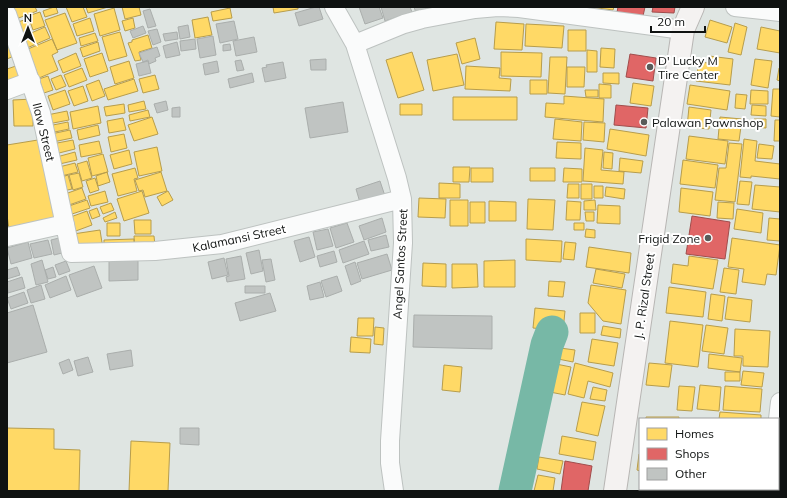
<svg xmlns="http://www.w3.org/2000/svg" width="787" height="498" viewBox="0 0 787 498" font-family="Mulish,sans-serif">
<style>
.homes{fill:#ffd966;stroke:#b79d4c}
.shops{fill:#e06666;stroke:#a14d4c}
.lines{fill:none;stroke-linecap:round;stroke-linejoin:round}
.river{stroke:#77b8a6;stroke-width:33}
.building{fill:#c0c4c2;stroke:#aaaeac}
.minor-casing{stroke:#bdc2c0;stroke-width:20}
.major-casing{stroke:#b8b6b4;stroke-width:24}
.minor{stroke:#fafbfb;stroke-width:18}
.major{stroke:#f4f2f1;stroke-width:22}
.poi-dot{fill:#585c5a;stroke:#fff;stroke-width:1.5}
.labels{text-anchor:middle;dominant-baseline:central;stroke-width:4;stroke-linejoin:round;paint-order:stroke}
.poi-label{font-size:12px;fill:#0f1211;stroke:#fff;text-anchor:start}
.street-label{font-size:12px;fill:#0f1211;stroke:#fff}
</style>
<rect width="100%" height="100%" fill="#dfe5e2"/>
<path class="homes" d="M10 7H35L37 11 16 19Z
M54 7H56L58 13 45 17 43 11Z
M66 7H83L87 17 72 22Z
M86 7H108L88 13Z
M122 7H139L141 15 125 19Z
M273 7H298V9L274 13Z
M590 7H614L613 10Z
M114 8 120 30 100 36 94 14Z
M230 8 232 18 213 21 211 12Z
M40 12 45 26 33 30 28 16Z
M65 13 77 43 57 50 45 20Z
M208 17 212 35 195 38 192 20Z
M90 18 94 31 77 36 73 24Z
M133 18 135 28 125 31 122 21Z
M27 19 31 31 20 35 15 23Z
M710 20 732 27 727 43 705 37Z
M496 22 524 24 522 50 494 49Z
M735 23 747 27 741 55 728 52Z
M526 24 564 26 562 48 525 46Z
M45 27 50 38 27 48 22 37Z
M761 27 780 31V53L757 49Z
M568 30H586V51H568Z
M120 32 127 56 109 61 102 37Z
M95 33 98 41 81 46 79 38Z
M148 35 152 48 139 52 141 60 135 61 128 43 132 42V40Z
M475 38 480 59 462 64 456 43Z
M52 39 58 52 52 55 58 70 39 78 28 49Z
M98 42 100 51 83 57 80 48Z
M10 47 14 56 7 59V48Z
M601 48 615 49 614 68 600 67Z
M587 50 597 51V72H587Z
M412 52 424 90 398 98 386 60Z
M501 52 542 53 541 77 501 76Z
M76 53 81 66 63 73 58 61Z
M102 53 108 71 90 77 84 59Z
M457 54 464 85 433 91 427 60Z
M709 56 733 59 730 85 696 81 699 62 708 63Z
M550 57H567L565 94 548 93Z
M755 59 772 61 768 88 751 85Z
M129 61 134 78 115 84 110 67Z
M19 65 24 79 7 85V69Z
M466 66 500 68 499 78 511 79 510 91 465 89Z
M567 67H585L584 87H567Z
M82 68 87 80 69 87 64 75Z
M779 68H780V81L777 80Z
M603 73H619V84L603 83Z
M61 75 66 86 56 90 51 79Z
M155 75 159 89 143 93 139 79Z
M48 76 53 90 44 93 39 79Z
M134 79 138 91 108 100 104 89Z
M99 80 105 96 92 101 86 85Z
M530 80H547V94H530Z
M633 83 654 86 651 106 630 103Z
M599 84 611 85V98H599Z
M690 85 730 91 727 110 687 104Z
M83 86 88 101 74 106 68 91Z
M773 89H780V117L771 116Z
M65 90 70 104 53 110 48 96Z
M585 90H598V97H586Z
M751 90 768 91V104H750Z
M736 94 747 95 745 109 735 108Z
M564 96 604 99 603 122 545 117 546 103 564 104Z
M453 97H517V120H453Z
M33 99V126H14L13 100Z
M144 101 146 109 129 112 128 105Z
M124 104 125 113 106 116 104 107Z
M400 104H422V115H400Z
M752 105 766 106V116L751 115Z
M98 106 101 123 73 129 70 112Z
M689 107 711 110 709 129 687 127Z
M148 110 150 117 130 121 129 115Z
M67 111 69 120 48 124 47 115Z
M152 117 158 134 134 141 128 125Z
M720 117 742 119 739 141 718 139Z
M123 118 126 130 109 133 107 121Z
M555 119 582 122 581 141 553 139Z
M754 119H766V128L753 127Z
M775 120H780V141H774Z
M68 122 69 129 50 133 48 126Z
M584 122 605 123 604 142 583 140Z
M98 125 100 135 79 140 77 130Z
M610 129 649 135 646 156 607 149Z
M70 130 72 138 53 142 51 134Z
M124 134 127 148 111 152 108 137Z
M689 136 728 141 725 164 686 159Z
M44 139 57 222 9 229 7 215V145Z
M744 139 757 141 755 161 780 164V179L751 176V178L740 177Z
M73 140 75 149 55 154 52 144Z
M99 141 102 153 81 157 79 145Z
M557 142 581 143V159L556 158Z
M729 143 742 144 735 202 715 200 719 168H726Z
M759 144 774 146 772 159 757 158Z
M157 147 162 171 139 176 134 152Z
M585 148 603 150 601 170 624 172 623 184 583 181Z
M129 150 132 164 114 169 110 155Z
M75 152 77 160 55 165 53 158Z
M604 152 613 153 612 169 603 168Z
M103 154 108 172 92 176 88 158Z
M620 158 643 161 641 173 619 171Z
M683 160 718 165 715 188 680 184Z
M87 161 92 178 82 181 77 164Z
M75 163 78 172 57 177 55 168Z
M453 167H470L469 182H453Z
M135 168 138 178 134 179 137 191 118 196 112 174Z
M471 168H493V182H471Z
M530 168H555V181H530Z
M564 168 582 169V182H563Z
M107 172 110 182 98 186 96 176Z
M161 172 167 191 145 197 143 190 139 191 135 180Z
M79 173 83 187 73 190 69 175Z
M68 175 72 189 63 191 59 178Z
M95 178 99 190 90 193 86 181Z
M740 181 752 182 749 205 737 204Z
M439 183 460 184V198H439Z
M568 184H579V198H567Z
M581 184H592V199H581Z
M755 185 780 187V212L752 209Z
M594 186H603V198H594Z
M606 187 625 189 624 199 605 196Z
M82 188 86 199 69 205 65 194Z
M681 188 713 192 710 216 679 212Z
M105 191 108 202 91 206 88 196Z
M142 191 149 213 124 221 117 199Z
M168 191 173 200 162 206 157 197Z
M419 198 446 199 445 218 418 217Z
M528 199 555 200 553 230 527 229Z
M87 200 90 208 72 214 69 206Z
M450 200H468V226H450Z
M595 200 596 210H584V201Z
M489 201 516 202V221H489Z
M567 201 581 202 580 220H566Z
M470 202H485V223H470Z
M718 202 734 203 733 219 717 218Z
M111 203 114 210 103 214 100 207Z
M598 205 620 206V224L597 223Z
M97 208 100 216 92 219 89 211Z
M737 209 763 213 761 233 734 229Z
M87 211 92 225 73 232 68 218Z
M115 212 117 218 105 222 103 218Z
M585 212H594V221H586Z
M769 218 780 219V241L767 240Z
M134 220H151V234H135Z
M107 223H120V236H107Z
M574 223H584V230H574Z
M586 229 595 230V238L585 237Z
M100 230 103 249 75 252 73 234Z
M134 236H154L155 246 135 251Z
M732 238 780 245 776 275 767 274 765 285 742 282 744 269 728 267Z
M134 239V251H104V240Z
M526 239 562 241 561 262 526 260Z
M565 242 576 243 574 260 563 259Z
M589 247 631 253 629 273 586 267Z
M689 256 718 260 713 289 671 283 673 264 688 266Z
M515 260V287H484V261Z
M423 263 446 264V287L422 286Z
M452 264H477L478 287 452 288Z
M724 268 739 270 736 294 720 292Z
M596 269 625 274 622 288 593 283Z
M549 281 565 282 563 297 548 296Z
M591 285 626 290 621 324 603 321 588 303Z
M669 287 706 292 703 317 666 313Z
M711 294 725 296 722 321 708 319Z
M728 297 752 300 750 322 725 319Z
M535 308 565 311 563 331 533 328Z
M580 313H595V333H580Z
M358 318H374L373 336H357Z
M670 321 703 325 698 367 665 363Z
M706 325 728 328 724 354 702 351Z
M603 326 621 329 620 338 601 335Z
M375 327 384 328 383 345 374 344Z
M735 329 770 331 768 367 743 366V356H734Z
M351 337 371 339 370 353 350 352Z
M592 339 618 343 614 366 588 362Z
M560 348 575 350 573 362 558 359Z
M709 354 742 358 740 372 708 368Z
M551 363 571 367 565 395 545 391Z
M575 363 613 373 610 387 588 381 584 398 568 394Z
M649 363 672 365 669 387 646 385Z
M444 365 462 367 460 392 442 390Z
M743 371 764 373 762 387 741 385Z
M725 372H740V381H725Z
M700 385 721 387 719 411 697 409Z
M679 386 695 387 692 411 677 410Z
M725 386 762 389 760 412 723 410Z
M593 387 607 390 605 401 590 399Z
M582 402 605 406 598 436 576 431Z
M720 412 761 415V419H719Z
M646 417H679V419H646Z
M7 428 54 429V449L80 450 79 491H7Z
M562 436 596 442 593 460 559 454Z
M131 441 170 443 168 491H129Z
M639 454H640V471L637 470Z
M539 457 563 461 560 474 537 469Z
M538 475 555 478 553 491H534Z"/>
<path class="shops" d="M618 7H645L643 16 617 12Z
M653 7H675L674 13 652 12Z
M630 54 656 58 653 81 626 77Z
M616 105 648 108 646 128 614 125Z
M692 216 730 222 725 259 686 254Z
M565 461 592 466 588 491H561Z
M645 489H683V491H645Z"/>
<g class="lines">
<path class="river" d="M515 491 547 345 552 332"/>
</g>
<path class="building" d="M316 7H319L323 19 299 26 295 13Z
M359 7H379L383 18 365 24Z
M381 7H410L412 12 385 21Z
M414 7H425L427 12 417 16Z
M150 9 156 26 148 28 143 11Z
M234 21 238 39 220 43 216 24Z
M188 25 190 37 180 39 178 27Z
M143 26 146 33 133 38 130 31Z
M157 29 161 42 153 45 148 31Z
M177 32 178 39 165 41 163 34Z
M213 36 216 55 200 58 197 39Z
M254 37 257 52 236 56 233 41Z
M195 39 196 49 181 51 180 41Z
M177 42 180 55 166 58 163 46Z
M230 44 231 50 223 51V45Z
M157 47 160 56 155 58 156 61 149 64 148 60 143 62 139 53Z
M326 59V70H311L310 60Z
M241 60 244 70 237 71 235 61Z
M148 61 151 73 139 76 136 64Z
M217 61 219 72 205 75 203 64Z
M283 62 286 78 265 82 262 68 267 67 266 65Z
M252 73 254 82 230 88 228 79Z
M166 101 168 110 157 113 154 104Z
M343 102 348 132 310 138 305 108Z
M180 107V117H172V108Z
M380 181 386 199 361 206 356 189Z
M382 218 386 232 364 240 359 226Z
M347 223 354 242 336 248 330 228Z
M328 229 333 246 317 250 313 232Z
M386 235 389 247 371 251 368 240Z
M67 236 70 251 54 255 51 240Z
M309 237 315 257 300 262 294 241Z
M48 240 52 254 34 258 30 244Z
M364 241 369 254 343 263 339 250Z
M28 242 32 258 11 264 7 248Z
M259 250 263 271 251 274 246 253Z
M334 251 337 262 320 267 317 256Z
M387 254 392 270 362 279 357 263Z
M241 256 245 279 227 282 226 277 229 276 226 259Z
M224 258 228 275 212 279 208 262Z
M271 259 275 280 266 282 262 260Z
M42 260 48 282 36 285 31 264Z
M138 260V280L109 281V261Z
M66 261 70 271 59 275 55 265Z
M355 262 361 281 351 285 345 266Z
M94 266 102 288 77 297 69 275Z
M17 267 20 275 7 279V270Z
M53 267 56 277 48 279 45 270Z
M66 276 71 290 50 298 45 285Z
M337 276 342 291 326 297 321 281Z
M22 277 25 288 8 293 7 282Z
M320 282 324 297 310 300 307 286Z
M41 285 45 299 31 303 27 290Z
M245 286H265V293H245Z
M24 292 28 303 11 309 7 298Z
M270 293 276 311 240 321 235 303Z
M33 305 47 352 7 363V313Z
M414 315 492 316V349L413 347Z
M131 350 133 366 110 370 107 354Z
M88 357 93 372 78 376 74 361Z
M69 359 73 370 63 374 59 363Z
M180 428H199V445L180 444Z"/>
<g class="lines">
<g class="minor-casing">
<path id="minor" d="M334 7 355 44 397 178 402 199 403 243 390 441V463L394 491
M735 7 780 12
M7 14 41 113 71 253 155 251 222 244 402 199
M355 44 404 24 422 19 475 9 498 7 519 8 683 30
M7 90 31 81
M7 237 65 224
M778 419 780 402
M771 491 778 489"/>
</g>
<g class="major-casing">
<path id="major" d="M615 491 683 30 693 7"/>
</g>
<use href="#minor" class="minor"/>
<use href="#major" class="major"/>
</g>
<g class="poi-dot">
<circle cx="650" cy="67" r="4"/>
<circle cx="644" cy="122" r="4"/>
<circle cx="708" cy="238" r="4"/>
</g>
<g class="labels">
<g class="poi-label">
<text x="658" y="60">D' Lucky M<tspan x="658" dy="14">Tire Center</tspan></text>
<text x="652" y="122">Palawan Pawnshop</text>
<text x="700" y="238" text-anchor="end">Frigid Zone</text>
</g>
<g class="street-label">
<text transform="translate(44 132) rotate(76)">Ilaw Street</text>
<text transform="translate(239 238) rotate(-12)">Kalamansi Street</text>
<text transform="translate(400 264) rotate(-87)">Angel Santos Street</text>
<text transform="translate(644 296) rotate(-82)">J. P. Rizal Street</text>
</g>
</g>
<rect width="787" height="498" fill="none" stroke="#0f1211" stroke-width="16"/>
<rect x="639" y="418" width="140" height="72" fill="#ffffff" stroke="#9fa0a0"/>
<rect x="647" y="428" width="20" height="12" fill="#ffd966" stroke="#9fa0a0"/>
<text x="675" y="438" font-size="12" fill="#0f1211">Homes</text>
<rect x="647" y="448" width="20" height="12" fill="#e06666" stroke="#9fa0a0"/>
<text x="675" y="458" font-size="12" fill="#0f1211">Shops</text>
<rect x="647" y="468" width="20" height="12" fill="#c0c4c2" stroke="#9fa0a0"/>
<text x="675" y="478" font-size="12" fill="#0f1211">Other</text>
<g transform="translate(28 28)" stroke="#ffffff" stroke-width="3" paint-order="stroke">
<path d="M0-3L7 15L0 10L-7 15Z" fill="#0f1211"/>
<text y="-6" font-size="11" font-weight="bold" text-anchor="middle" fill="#0f1211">N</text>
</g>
<path d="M651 26v6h54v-6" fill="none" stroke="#0f1211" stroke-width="2"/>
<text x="657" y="26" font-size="12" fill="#0f1211" stroke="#ffffff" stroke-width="3" paint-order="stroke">20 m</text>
</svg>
